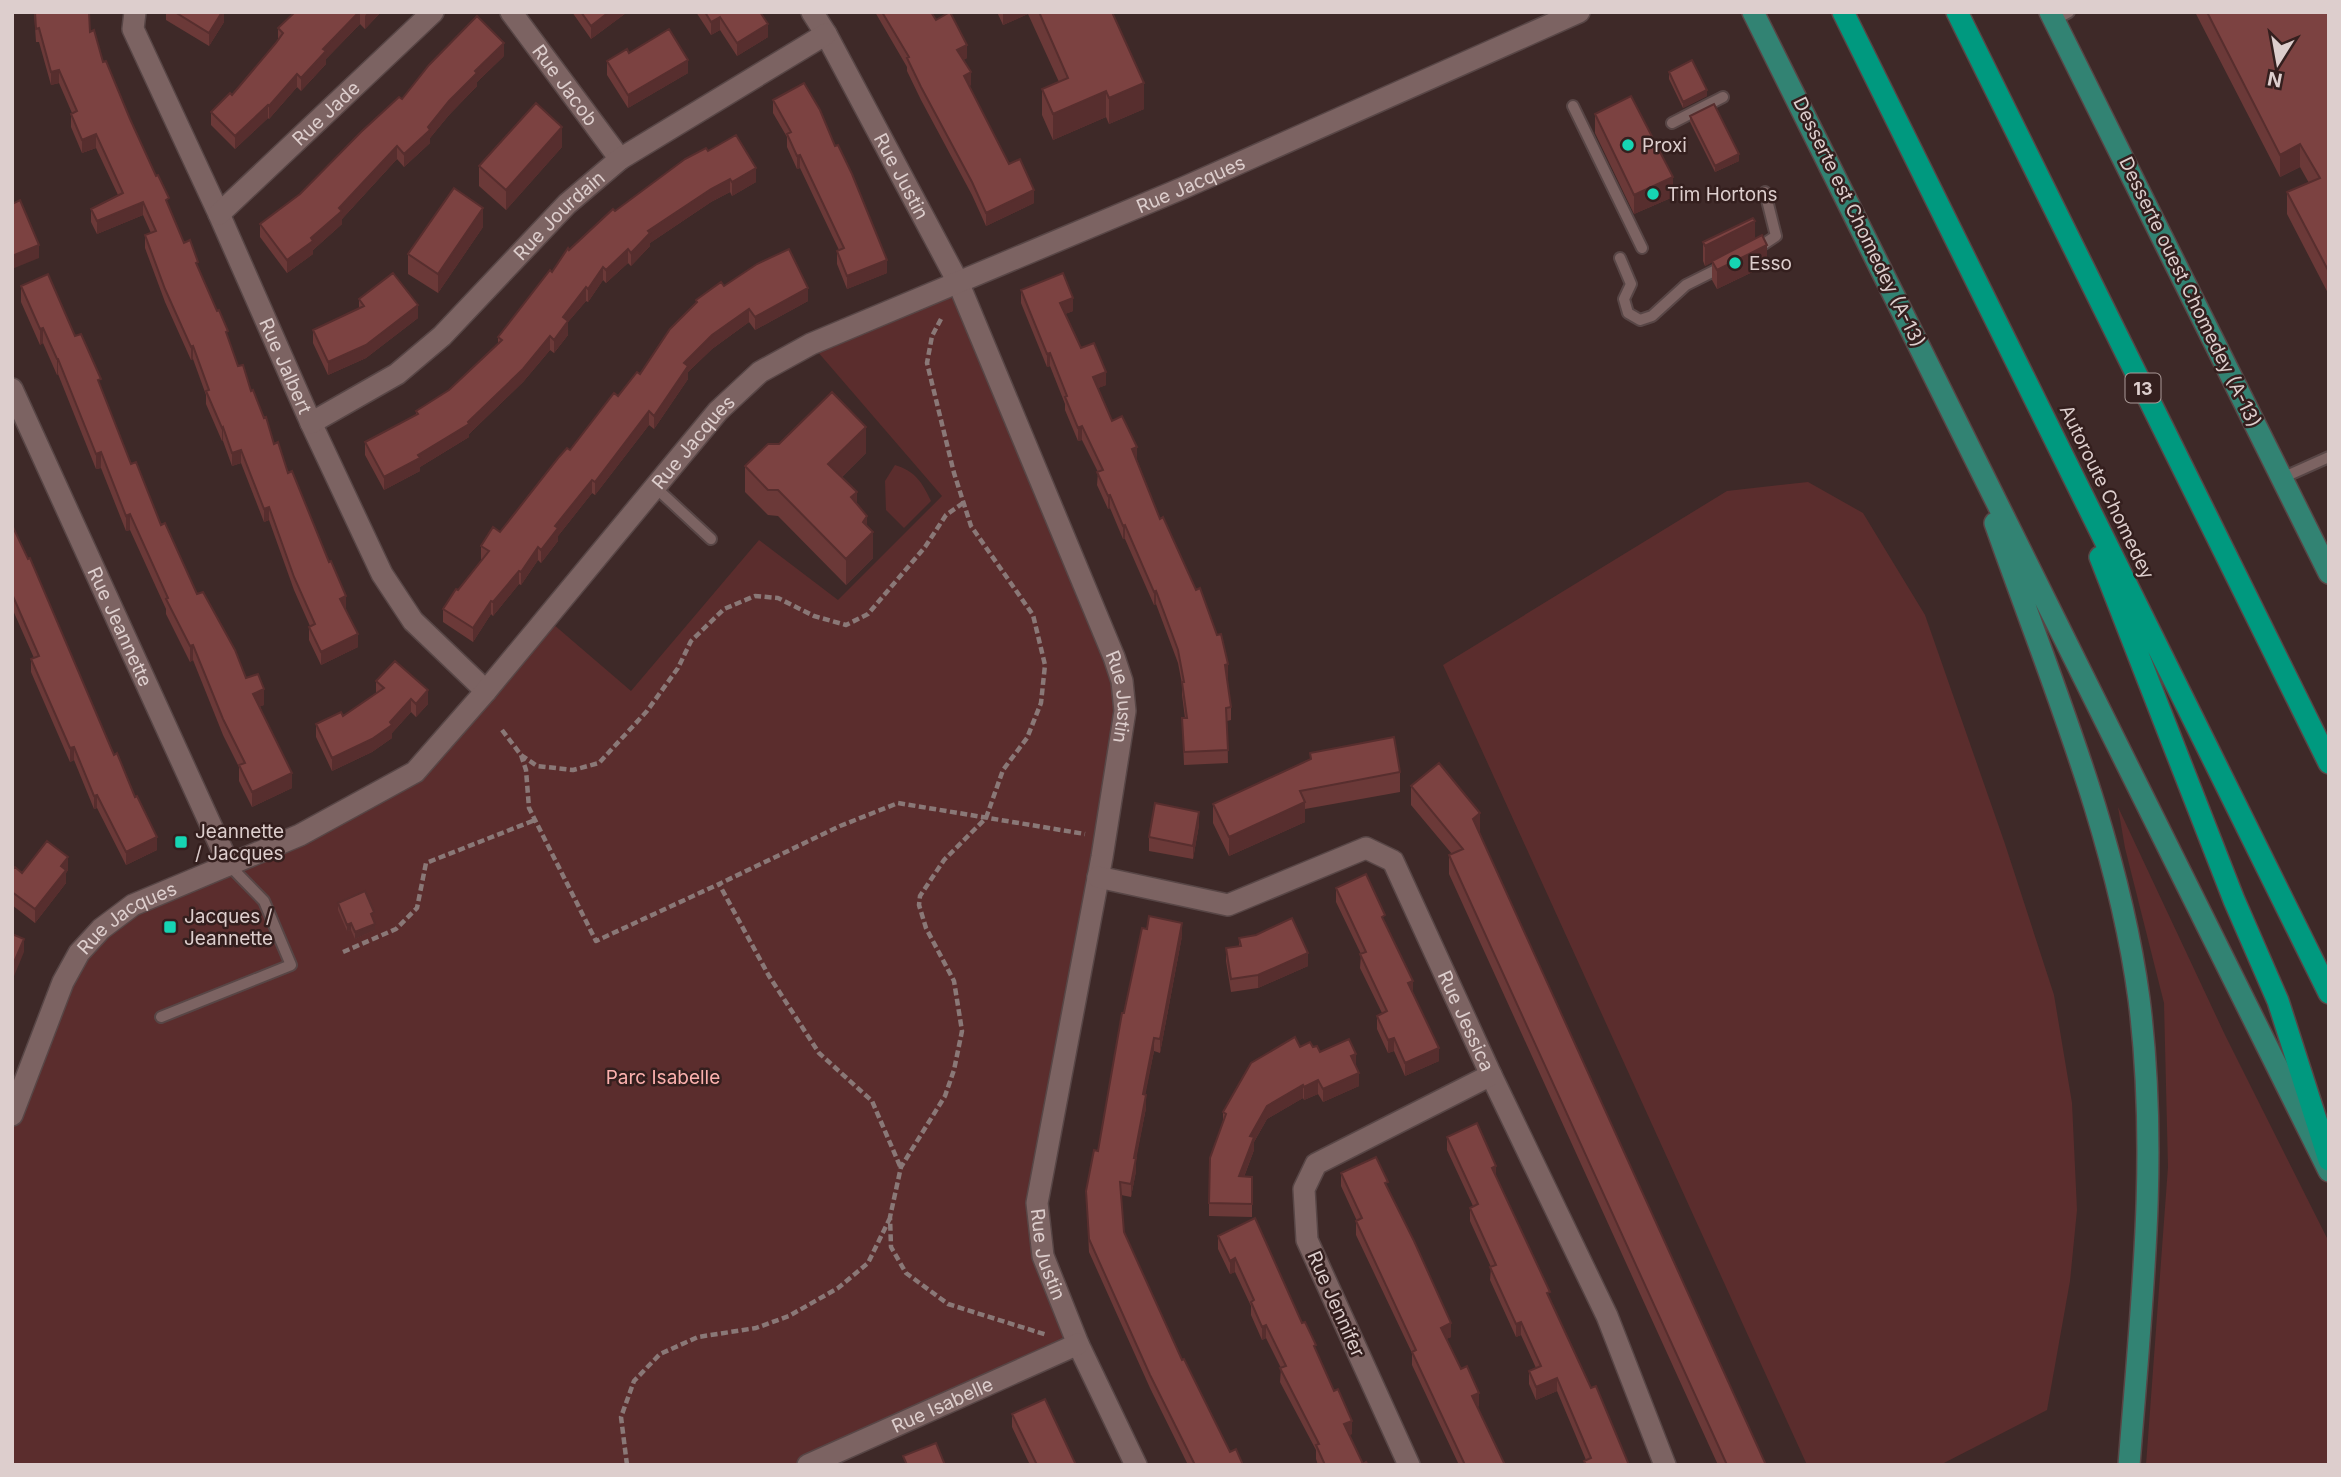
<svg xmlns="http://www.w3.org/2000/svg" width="2341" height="1477" viewBox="0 0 2341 1477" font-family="Inter,sans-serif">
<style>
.green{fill:#5b2d2d}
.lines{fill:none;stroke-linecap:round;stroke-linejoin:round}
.service-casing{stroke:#584646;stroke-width:14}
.minor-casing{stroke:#584646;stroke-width:24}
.primary-casing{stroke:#584646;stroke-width:24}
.motorway-casing{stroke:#584646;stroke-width:24}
.path{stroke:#8a7877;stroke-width:4.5;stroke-dasharray:7 3.5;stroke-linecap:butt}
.service{stroke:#7c6362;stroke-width:10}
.minor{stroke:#7c6362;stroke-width:21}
.primary{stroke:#328373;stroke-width:21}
.motorway{stroke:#00997f;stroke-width:21}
.wall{fill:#6b3938}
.shaded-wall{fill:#572e2e}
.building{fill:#7c4241;stroke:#572e2e;stroke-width:2}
.poi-dot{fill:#16d5b3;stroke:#341f1e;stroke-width:2.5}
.labels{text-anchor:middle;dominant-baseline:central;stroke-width:5;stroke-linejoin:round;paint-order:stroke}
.shield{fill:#341f1e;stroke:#aa9a98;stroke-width:2}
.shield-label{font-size:18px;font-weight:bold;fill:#ddcecd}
.street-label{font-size:19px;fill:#ddcecd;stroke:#341f1e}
.poi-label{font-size:19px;fill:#ddcecd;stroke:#341f1e;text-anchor:start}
.park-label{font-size:19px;fill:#fcb1ae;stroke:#341f1e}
</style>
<rect width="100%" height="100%" fill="#3e2928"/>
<path class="green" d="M956 277 1104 657 1115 697 1105 837 1037 1203 1078 1344 808 1465H12V1115L32 1061 101 929 415 772 546 618 631 691 759 540 838 600 942 496 811 344Z
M895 465C915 471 922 482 931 501L904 528 886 510 885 481Z
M1808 482 1863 513 1925 615 2005 844 2054 995 2072 1103 2077 1210 2070 1281 2047 1410 1940 1465H1807L1443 665 1727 491Z
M2118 807 2225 1035 2329 1242V1465H2146L2168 1167 2164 1003 2125 848Z"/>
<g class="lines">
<g class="service-casing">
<path id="service" d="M2054 20 2069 12
M1573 106 1642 248
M1672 123 1723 97
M1755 250 1776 236 1765 192
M1620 258 1631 284 1624 299 1628 313 1640 320 1652 316 1686 285 1722 267
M2282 478 2329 457
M655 487 711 539
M161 1017 291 965 264 901 229 865"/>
</g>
<g class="minor-casing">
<g id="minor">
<path id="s1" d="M135 12 133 29 219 214 311 423 382 574 413 621 486 691"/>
<path id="s2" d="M511 12 620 159"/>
<path id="s3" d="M812 12 826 34 958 282 1114 657 1122 681 1125 711 1102 857 1037 1203 1043 1256 1078 1344 1136 1465"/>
<path id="s4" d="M219 214 433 12"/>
<path id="s5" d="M12 389 229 865"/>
<path id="s6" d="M311 423 397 374 442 336 567 204 620 159 826 34"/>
<path id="s7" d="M1098 877 1228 905 1366 848 1393 861 1491 1075 1607 1316 1665 1465"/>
<path id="s8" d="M12 1115 63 982 79 953 101 929 133 905 300 835 415 772 486 691 718 411 760 372 811 344 1183 188 1579 12"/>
<path id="s9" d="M808 1465 1078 1344"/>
<path d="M1409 1465 1307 1240 1304 1189 1316 1164 1491 1075"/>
</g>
</g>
<g class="primary-casing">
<path id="primary" d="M1753 12 2329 1171
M2050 12 2329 573
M1995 523C2050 679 2117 835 2139 999 2159 1155 2141 1309 2129 1465"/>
</g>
<g class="motorway-casing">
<path id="motorway" d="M1843 12 2329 993
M1957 12 2329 763
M2100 557 2234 900 2278 1001 2329 1160"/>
</g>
<path class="path" d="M941 319 932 336 927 363 954 473 971 526 1033 615 1045 665 1041 703 1027 738 1003 770 986 818 944 860 920 896 919 905 926 928 954 981 962 1031 954 1070 945 1096 901 1167 890 1217 891 1247 906 1273 948 1304 1047 1335
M502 730 521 755 526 770 529 808 596 941 719 884
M521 755 537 766 573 770 599 763 647 711 678 668 691 641 724 609 755 596 778 598 814 616 846 625 868 614 925 547 946 515 963 503
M343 952 396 929 417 908 426 863 535 820
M900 1166 872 1101 819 1053 769 976 719 884 840 826 898 803 1085 834
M627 1465 621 1417 634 1381 660 1354 698 1337 756 1328 789 1316 838 1288 868 1263 890 1218"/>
<use href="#service" class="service"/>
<use href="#minor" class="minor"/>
<use href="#primary" class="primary"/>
<use href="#motorway" class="motorway"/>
</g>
<path class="wall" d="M34 12H89L90 32 103 62 130 119 184 243 198 269 228 338 238 366 251 391 288 473 346 609 358 647 321 665 309 640V627L310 626 294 590 269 520 264 522 241 463 232 466 223 441H222L206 404V395L193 359 191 360 165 302 145 248V235L151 233 143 215 97 234 91 222V209L118 195 96 148 82 153 71 127V114L72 113 59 83 51 85 39 42H36Z
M166 12H224V22L209 46 166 20Z
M295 12H381L365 29 360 24 326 59V64L301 91 297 87 269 119 268 118 235 149 211 125V112L232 95 278 40V28Z
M572 12H626V13L591 39Z
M696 12H760L768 37 737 56 720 30 711 35Z
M875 12H931L936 20 967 58 963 60 971 85 969 86 1009 164 1034 203 986 226 972 195 921 100 907 71V67Z
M997 12H1112L1144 109 1109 124 1106 117 1053 140 1042 115V89L1059 82 1028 14 1003 25Z
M2195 12H2329V295L2287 214V192L2309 183 2300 167 2280 177Z
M504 56 477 82V86L449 115 430 138V143L404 167 397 159 342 219V224L313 250V254L287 273 260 237V224L300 194 402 99Z
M607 61 688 73 628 108 607 75Z
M1669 72 1707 96 1683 108 1669 79Z
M773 100 887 273 847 289 837 264V251L839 250 800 168 797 169 787 147V137L773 113Z
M1595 114 1673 197 1634 214 1595 133Z
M1690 116 1739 161 1715 172 1690 122Z
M562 147 506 210 479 186V166Z
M708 151 756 182 732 196 730 192 711 202 650 243V246L631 266 628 263 606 283 603 280 588 302 586 301 568 322V335L554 353 550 350 523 382 469 434V437L420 467V471L384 490 365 455V442L416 415V411L449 390 498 344V337L569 250 615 211Z
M483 227 438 293 408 274V254Z
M1755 239 1767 265 1717 289 1712 280V262L1705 266 1703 261V242Z
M21 286 75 336 101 388 131 464 161 525 197 594 246 678 264 705 260 706 292 788 252 807 239 781V767L223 735 193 660 190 662 166 614V609L130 530 126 531 101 468 96 469 58 374 57 375 43 343 40 345 21 302Z
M724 286 808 301 755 330 749 322 712 349 688 372V379L654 429 649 425 595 495 592 493 558 536V541L541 563 538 560 521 585 519 584 493 616 491 614 473 642 443 622V609L482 560 481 559V546L500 532 570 450 618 396 640 374 696 303V300Z
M1021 290 1073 311 1065 314 1081 348 1106 385 1098 388 1112 421 1137 460 1160 519 1228 677 1227 678 1231 707V720L1227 721 1228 763 1184 765 1182 718H1185L1182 695V684L1178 663 1156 604 1154 605 1125 539H1123L1110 508 1108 509 1097 485 1098 472 1082 440 1078 441 1065 410V404L1050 366 1047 367 1021 303Z
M359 299 418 318 366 358 328 375 313 343V330L359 308Z
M866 453 842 477 857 505 867 526 873 558 846 585 778 516 768 515 745 492V466Z
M12 525 157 850 126 865 97 808 94 809 74 760 70 762 31 672V659L34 658 12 608Z
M376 681 428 704 416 717 411 712 392 733V738L372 752 332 771 316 737V724L343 716 376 693Z
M1310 753 1400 772V792L1305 809V822L1229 856 1213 823V804L1310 759Z
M1411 786 1480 831 1479 832 1766 1465H1718L1449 874V855L1452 854 1411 805Z
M1199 825 1193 859 1149 851V837Z
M12 870 22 873 68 870 66 873V883L35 923 12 905Z
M1336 888 1385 922 1439 1061 1405 1076 1394 1051 1388 1053 1377 1029V1016L1382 1013 1360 968 1361 954 1336 902Z
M338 903 374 919 375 930 355 939 351 930 347 931 338 910Z
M1182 936 1160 1053 1154 1051 1145 1094 1146 1108 1136 1158V1171L1131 1197 1121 1195 1124 1232 1182 1360 1230 1452 1243 1465H1188L1150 1388 1089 1252 1086 1191 1098 1151Z
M1239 938 1308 966 1258 988 1231 992 1226 961V948L1239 946Z
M1300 1047H1313L1320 1052 1356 1066 1359 1086 1323 1102 1318 1094 1304 1100 1303 1098 1267 1119 1254 1142V1150L1244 1177H1252V1217L1209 1216V1203L1223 1120V1112Z
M1447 1137 1496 1177 1550 1299 1591 1388 1629 1465H1584V1461L1586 1460 1557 1391 1536 1400 1529 1384V1371L1536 1368 1521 1335 1516 1337 1490 1280 1491 1267 1470 1221V1208L1473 1206 1447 1150Z
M1341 1173 1388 1190 1451 1337 1446 1339 1479 1406 1477 1407 1505 1465H1459L1412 1365V1353L1356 1235V1221H1357L1341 1186Z
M1218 1236 1302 1323 1352 1434 1349 1435 1363 1464 1368 1465H1318L1316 1459V1450L1280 1382 1281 1368 1266 1338 1262 1340 1251 1315V1306L1235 1272 1230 1274 1218 1249Z
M1012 1414 1076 1465H1030L1012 1427Z"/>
<path class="shaded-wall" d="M221 12H224V22L209 46V33Z
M359 12H360V24L326 59V64L301 91V78L323 49Z
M368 12H381L365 29V16Z
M609 12H626V13L591 39V26Z
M1003 12H1028V14L1003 25Z
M720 17V30L711 35V22Z
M768 24V37L737 56V43Z
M504 43V56L477 82V86L449 115 430 138V143L404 167V154L475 71Z
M967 45V58L957 63V50Z
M688 60V73L628 108V95Z
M59 70V83L51 85V72Z
M971 72V85L964 89V76Z
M297 74V87L269 119V106Z
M1144 83V109L1109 124V98Z
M1707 90V96L1683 108V102Z
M1106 91V117L1053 140V114Z
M268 105V118L235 149V136Z
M562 127V147L506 210V190Z
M96 134V148L82 153V140Z
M2300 144V167L2280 177V155Z
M397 146V159L342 219V224L313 250V254L287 273V260L311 238Z
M1739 154V161L1715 172V166Z
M800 155V168L797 169V156Z
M756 168V182L732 196V182Z
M1673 177V197L1634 214V195Z
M730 179V192L711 202 650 243V246L631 266V253L648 231 711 189Z
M1034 190V203L986 226V213Z
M143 202V215L97 234V221Z
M483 208V227L438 293V274Z
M1755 221V241L1705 266V246Z
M39 245V258L12 269V256Z
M1767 245V265L1717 289V270Z
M628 249V263L606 283V270Z
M887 260V273L847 289V276Z
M603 267V280L588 302V289Z
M586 287V301L568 322V335L554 353V340L563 317Z
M808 288V301L755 330V317Z
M1073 298V311L1060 316V303Z
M418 305V318L366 358 328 375V362Z
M749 309V322L712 349 688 372V379L654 429V416L684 363 712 335Z
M43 328V343L40 345V329Z
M550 336V350L523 382 469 434V437L420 467V471L384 490V477L468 422Z
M193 346V359L191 360V347Z
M1050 353V366L1047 367V354Z
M57 359H58V374L57 375Z
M1106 372V385L1093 390V377Z
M649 411V425L595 495V482Z
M1082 426V440L1078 441V428Z
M223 427V441H222V428Z
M866 427V453L828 490V464Z
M1137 447V460L1132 449Z
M241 450V463L232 466V453Z
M101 452V468L96 469V454Z
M592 480V493L558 536V541L541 563V550L555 526Z
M857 492V518L851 497Z
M1110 495V508L1108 509V496Z
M269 507V520L264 522V509Z
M130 514V530L126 531V516Z
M867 516V538L873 532V558L846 585V559L863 522Z
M1125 525V539H1123V526Z
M538 547V560L521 585V572Z
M519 571V584L493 616V602Z
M1156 591V604L1154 605V592Z
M346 596V609L340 612V599Z
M491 601V614L473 642V628Z
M358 634V647L321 665V652Z
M193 645V660L190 662V646Z
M1228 664V677L1225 678V665Z
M264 689V705L253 709V694Z
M428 690V704L416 717V704Z
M411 699V712L392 733V738L372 752 332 771V758L390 722Z
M74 747V760L70 762V748Z
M292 773V788L252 807V792Z
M97 795V808L94 809V796Z
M1305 802V822L1229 856V837Z
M1199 812V825L1193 859V846Z
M1480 813V831L1473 838V819Z
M157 837V850L126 865V852Z
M68 857V870L66 873V883L35 923V909L61 866Z
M351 923V930L347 931V925Z
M1182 923V936L1160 1053V1039Z
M375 924V930L355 939V932Z
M24 939V952L12 981V967Z
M1308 953V966L1258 988V975Z
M1413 981V994L1408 983Z
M1154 1038V1051L1143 1107V1094Z
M1394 1038V1051L1388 1053V1040Z
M1439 1048V1061L1405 1076V1063Z
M1356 1054V1067L1351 1056Z
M1359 1073V1086L1323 1102V1089Z
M1318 1080V1094L1304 1100V1087Z
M1303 1085V1098L1267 1119 1254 1142V1150L1239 1190V1176L1250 1136 1267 1106Z
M1146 1095V1108L1134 1171V1158Z
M1136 1158V1171L1131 1197V1184Z
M1496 1166V1179L1492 1168Z
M1235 1258V1272L1230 1274V1261Z
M1521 1322V1335L1516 1337V1324Z
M1451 1323V1337L1441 1341V1328Z
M1266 1325V1338L1262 1340V1327Z
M1557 1378V1391L1536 1400V1387Z
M1479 1393V1406L1472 1409V1396Z
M1352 1421V1434L1344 1437V1424Z"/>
<path class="building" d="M35 12H89L90 32 94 30 103 62 106 61 130 119 156 176 158 175 169 198 166 200 184 243 190 240 198 262 196 263 217 311 219 310 228 331 226 332 238 366 243 365 251 391 253 390 264 418 266 417 274 444 278 442 288 473 292 471 329 562 331 561 346 596 340 599 358 634 321 652 309 627 315 624 294 577 269 507 264 509 241 450 232 453 223 427 222 428 206 391 209 390 193 346 191 347 165 289 145 235 156 231 143 202 97 221 91 209 123 193 96 134 82 140 71 114 77 111 59 70 51 72 39 28 36 29Z
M175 12H222L209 33Z
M295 12H359L323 49 326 51 301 78 297 74 269 106 268 105 235 136 211 112 230 93 232 95 276 43 283 33 278 28Z
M581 12H609L591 26Z
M705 12H760L768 24 737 43 720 17 711 22Z
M882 12H931L936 20 950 12 967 45 957 50 971 72 964 76 1009 164 1020 159 1034 190 986 213 972 182 921 87 907 58 909 57Z
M1039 12H1112L1144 83 1109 98 1106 91 1053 114 1042 89 1068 78Z
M2207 12H2329V272L2287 192 2320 178 2300 144 2280 155Z
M477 16 504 43 475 71 477 73 449 101 428 127 430 130 404 154 397 146 339 208 342 211 311 238 313 241 287 260 260 224 300 194 361 132 399 97 402 99 429 65Z
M669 29 688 60 628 95 607 61 627 49 629 53Z
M1692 60 1707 90 1683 102 1669 72Z
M804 83 820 110 835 146 838 145 852 174 887 260 847 276 837 251 844 248 800 155 797 156 787 134 791 132 773 100Z
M1631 96 1673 177 1634 195 1595 114Z
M536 103 562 127 506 190 479 166Z
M1714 104 1739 154 1715 166 1690 116Z
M736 135 756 168 732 182 730 179 711 189 648 231 650 233 631 253 628 249 606 270 603 267 588 289 586 287 563 317 568 321 554 340 550 336 523 369 468 422 469 424 418 455 420 458 384 477 365 442 418 414 416 411 449 390 502 340 498 337 550 270 552 272 568 248 569 250 613 209 615 211 685 159 706 148 708 151Z
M454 188 483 208 438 274 408 254Z
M20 200 39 245 12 256V204Z
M1753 218 1755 221 1705 246 1703 242Z
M1762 235 1767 245 1717 270 1712 261Z
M789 249 808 288 755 317 749 309 712 335 684 363 688 366 654 416 649 411 595 482 592 480 555 526 558 528 541 550 538 547 521 572 519 571 493 602 491 601 473 628 443 609 456 589 458 590 489 551 481 546 493 527 500 532 559 457 567 448 570 450 614 393 618 396 637 372 640 374 670 329 697 302 696 300 721 282 724 286 757 264Z
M393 273 418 305 366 345 328 362 313 330 364 306 359 299Z
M1063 273 1073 298 1060 303 1081 348 1094 343 1106 372 1093 377 1112 421 1122 416 1137 447 1132 449 1160 519 1163 517 1196 590 1200 588 1217 635 1221 634 1228 664 1225 665 1231 707 1226 708 1228 750 1184 752 1182 718H1187L1182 682H1184L1178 650 1156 591 1154 592 1125 525 1123 526 1110 495 1108 496 1097 472 1103 470 1082 426 1078 428 1065 397 1067 396 1050 353 1047 354 1021 290Z
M48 274 75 336 81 334 101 379 98 380 131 464 136 462 161 525 165 523 197 594 203 592 235 650 246 678 258 674 264 689 253 694 292 773 252 792 239 765 245 763 223 719 193 645 190 646 166 599 168 598 130 514 126 516 101 452 96 454 58 359H57L43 328 40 329 21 286Z
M832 392 866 427 828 464 857 492 851 497 867 516 863 522 873 532 846 559 778 490H768L745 466 768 444H779Z
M12 525 28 559 30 558 114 755 117 753 135 797 137 796 157 837 126 852 97 795 94 796 74 747 70 748 31 659 39 656 12 594Z
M395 661 428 690 416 704 411 699 390 722 392 725 372 739 332 758 316 724 341 712 343 716 384 688 376 681Z
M1394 737 1400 772 1300 791 1305 802 1229 837 1213 804 1311 759 1310 753Z
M1439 763 1480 813 1473 819 1766 1465H1727L1449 855 1463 849 1411 786Z
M1155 803 1199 812 1193 846 1149 837Z
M47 841 68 857 61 866 66 870 35 909 12 892V870L15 867 22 873Z
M1366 874 1385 915 1382 917 1413 981 1408 983 1439 1048 1405 1063 1394 1038 1388 1040 1377 1016 1387 1011 1360 954 1366 952 1336 888Z
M365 891 374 912 371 914 375 924 355 932 351 923 347 925 338 903Z
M1149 916 1182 923 1160 1039 1154 1038 1143 1094 1146 1095 1134 1158H1136L1131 1184 1120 1182 1124 1232 1182 1360 1184 1359 1230 1452 1236 1449 1243 1465H1195L1150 1375 1089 1239 1086 1191 1094 1150 1098 1151 1122 1013H1124L1142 928 1147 929Z
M1292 918 1308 953 1258 975 1231 979 1226 948 1241 946 1239 938 1256 935Z
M12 934 24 939 12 967Z
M1295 1037 1300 1047 1310 1042 1313 1047 1317 1046 1320 1052 1349 1039 1356 1054 1351 1056 1359 1073 1323 1089 1318 1080 1304 1087 1303 1085 1267 1106 1250 1136 1254 1137 1239 1176 1252 1177V1204L1209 1203 1210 1158 1226 1114 1223 1112 1251 1063Z
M1477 1123 1496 1166 1492 1168 1550 1292 1547 1293 1591 1388 1596 1386 1629 1465H1586L1584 1461 1591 1458 1557 1378 1536 1387 1529 1371 1541 1366 1521 1322 1516 1324 1490 1267 1496 1265 1470 1208 1478 1204 1447 1137Z
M1376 1157 1388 1182 1385 1183 1414 1241 1451 1323 1441 1328 1461 1369 1467 1366 1479 1393 1472 1396 1505 1465H1465L1412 1352 1416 1350 1356 1221 1362 1218 1341 1173Z
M1255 1218 1302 1323 1305 1322 1316 1345 1314 1346 1334 1391 1338 1389 1352 1421 1344 1424 1363 1464 1366 1462 1368 1465H1325L1316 1445 1319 1444 1280 1368 1286 1366 1266 1325 1262 1327 1251 1302 1254 1300 1235 1258 1230 1261 1218 1236Z
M1045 1399 1076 1465H1037L1012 1414Z
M936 1443 945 1465H907L903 1456Z"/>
<g class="poi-dot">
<circle cx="1628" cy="145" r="7"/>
<circle cx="1653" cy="194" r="7"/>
<circle cx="1735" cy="263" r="7"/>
<rect x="174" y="835" width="14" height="14" rx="3.5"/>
<rect x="163" y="920" width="14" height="14" rx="3.5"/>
</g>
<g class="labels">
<rect class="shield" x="2125.5" y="373.5" width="35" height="29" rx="5"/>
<g class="shield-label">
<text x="2143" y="388">13</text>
</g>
<g class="street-label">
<text stroke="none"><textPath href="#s2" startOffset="91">Rue Jacob</textPath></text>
<text stroke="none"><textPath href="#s4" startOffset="147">Rue Jade</textPath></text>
<text stroke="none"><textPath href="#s3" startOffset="187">Rue Justin</textPath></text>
<text stroke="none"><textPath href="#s8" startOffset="1559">Rue Jacques</textPath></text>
<text stroke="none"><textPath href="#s6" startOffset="326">Rue Jourdain</textPath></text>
<text transform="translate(1859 222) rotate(64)">Desserte est Chomedey (A-13)</text>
<text transform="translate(2190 292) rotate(64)">Desserte ouest Chomedey (A-13)</text>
<text stroke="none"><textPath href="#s1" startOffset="387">Rue Jalbert</textPath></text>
<text stroke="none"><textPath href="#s8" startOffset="992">Rue Jacques</textPath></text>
<text transform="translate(2107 492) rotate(64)">Autoroute Chomedey</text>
<text stroke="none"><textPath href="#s5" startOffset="261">Rue Jeannette</textPath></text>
<text stroke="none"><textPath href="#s3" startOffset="754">Rue Justin</textPath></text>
<text stroke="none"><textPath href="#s8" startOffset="236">Rue Jacques</textPath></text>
<text stroke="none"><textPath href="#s7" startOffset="488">Rue Jessica</textPath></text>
<text stroke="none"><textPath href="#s3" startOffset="1321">Rue Justin</textPath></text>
<text transform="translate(1336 1304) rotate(66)">Rue Jennifer</text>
<text stroke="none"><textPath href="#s9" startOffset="147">Rue Isabelle</textPath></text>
</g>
<g class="poi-label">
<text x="1642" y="145">Proxi</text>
<text x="1667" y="194">Tim Hortons</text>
<text x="1749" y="263">Esso</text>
<text x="195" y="831">Jeannette<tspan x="195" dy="22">/ Jacques</tspan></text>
<text x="184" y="916">Jacques /<tspan x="184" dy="22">Jeannette</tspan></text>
</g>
<g class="park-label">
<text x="663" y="1077">Parc Isabelle</text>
</g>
</g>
<rect width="2341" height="1477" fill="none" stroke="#ddcecd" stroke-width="28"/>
<g transform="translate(2278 63) rotate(191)" stroke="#341f1e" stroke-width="5" paint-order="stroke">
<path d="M0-5L12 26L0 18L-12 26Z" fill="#ddcecd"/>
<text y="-10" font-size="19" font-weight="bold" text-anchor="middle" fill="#ddcecd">N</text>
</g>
</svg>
